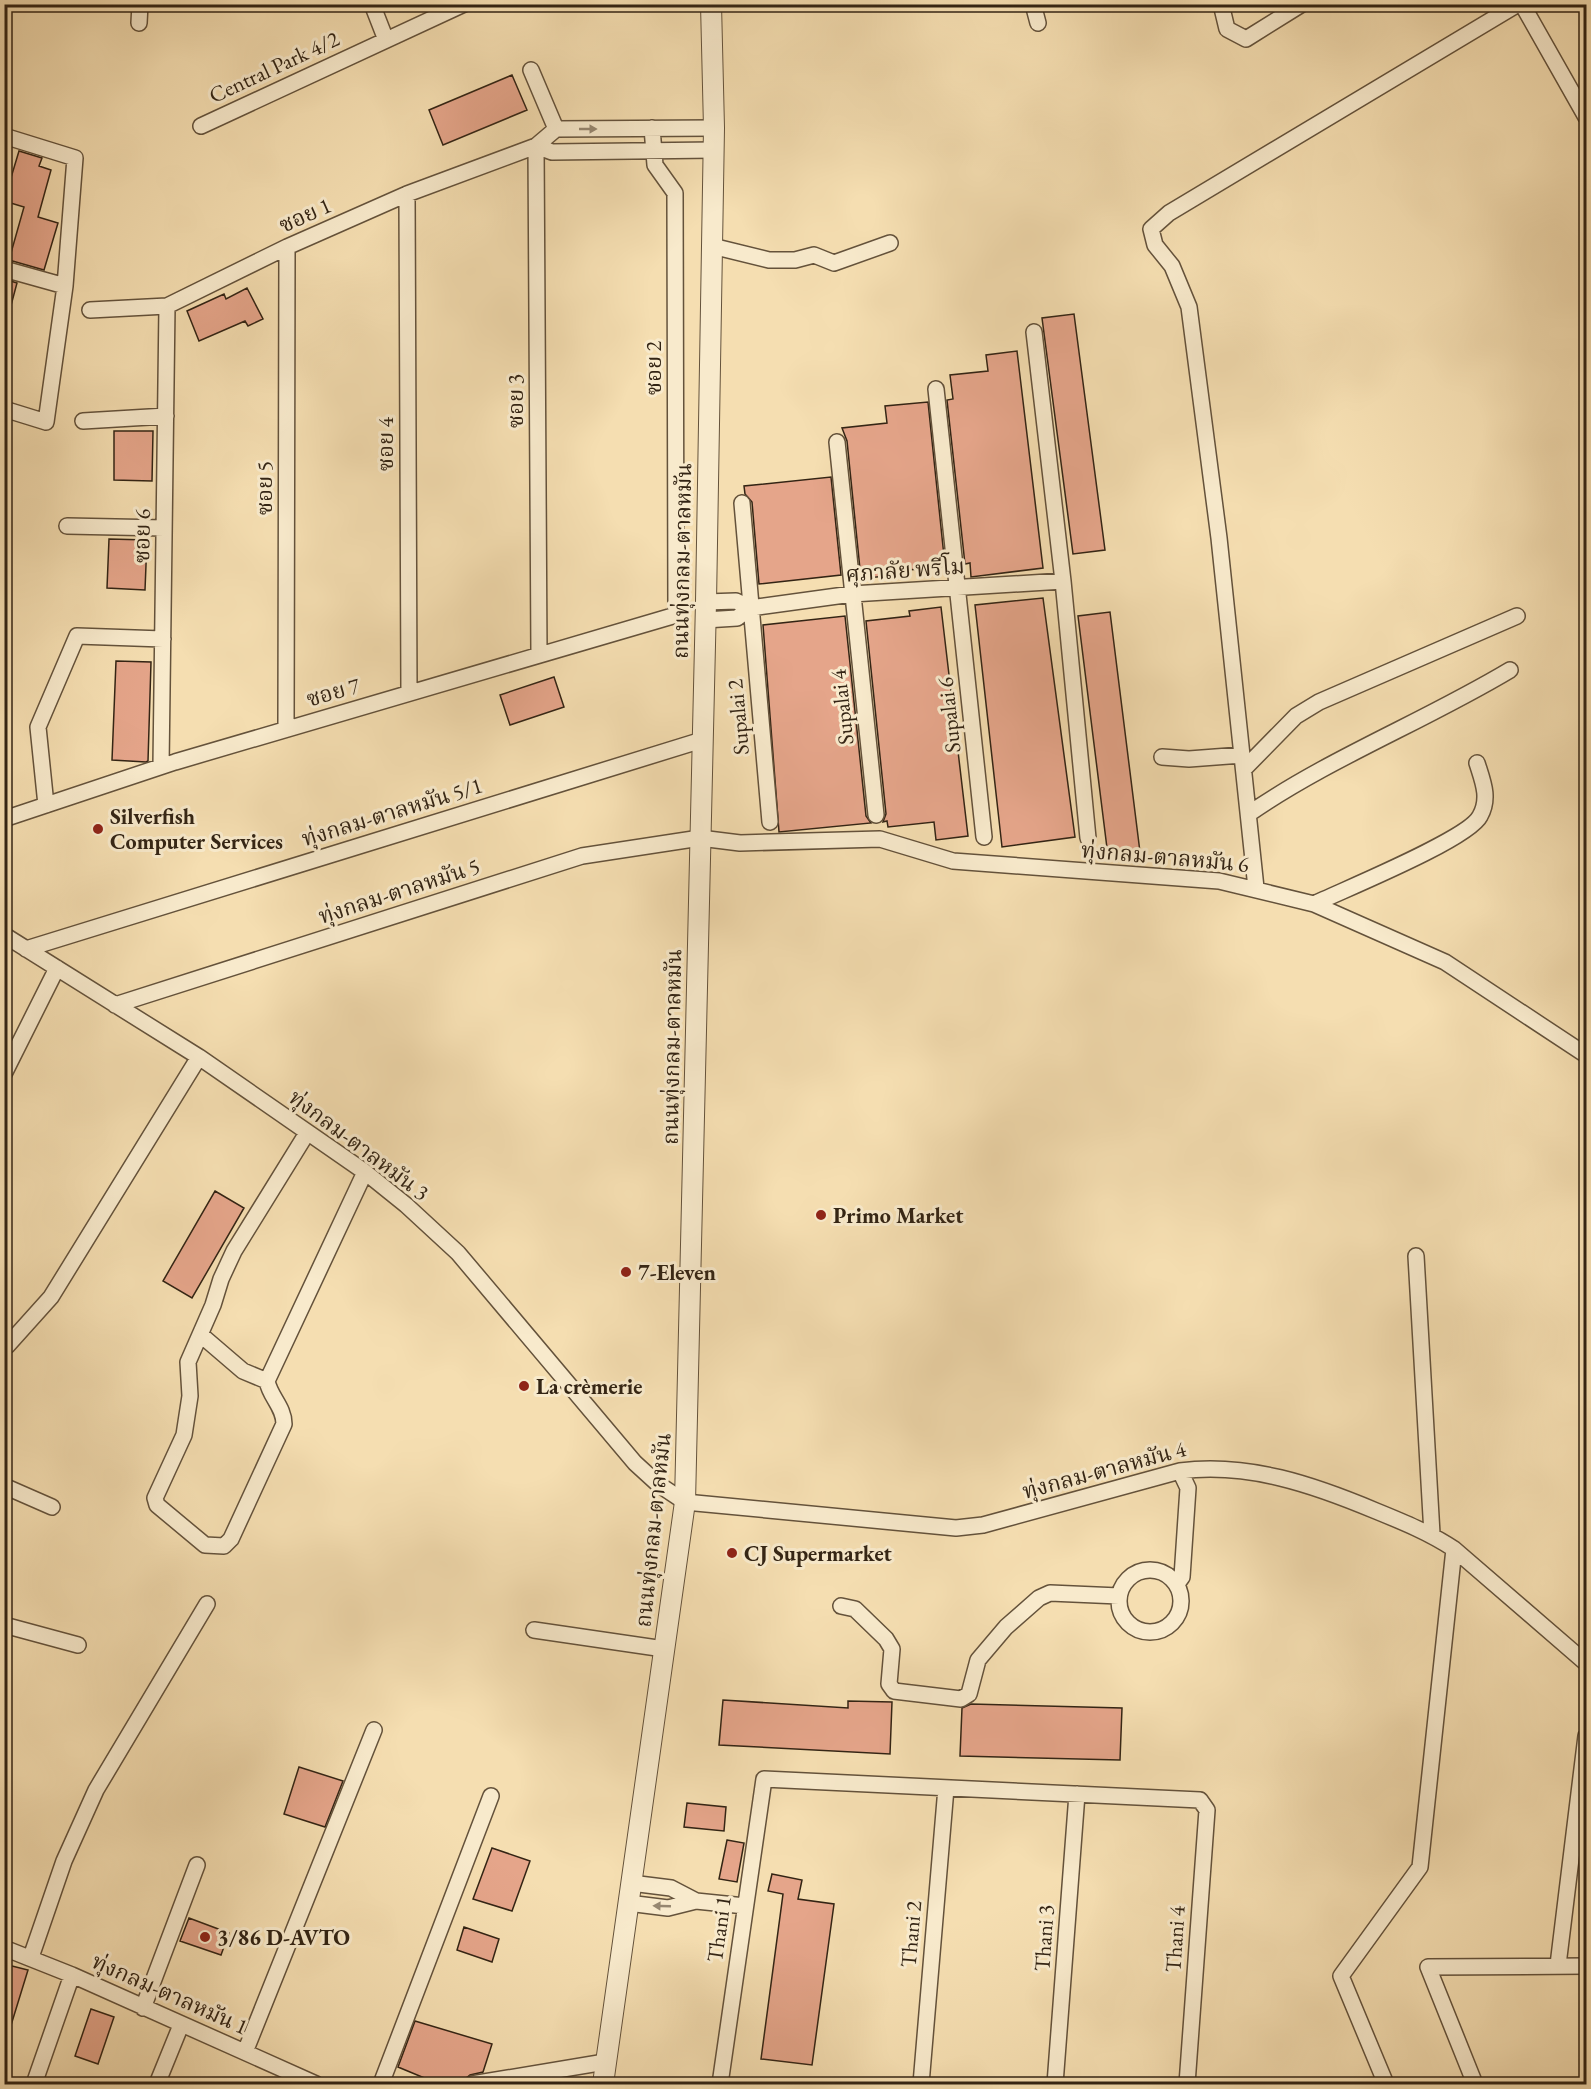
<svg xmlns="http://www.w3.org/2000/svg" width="1591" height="2089" viewBox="0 0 1591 2089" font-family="'EB Garamond','Noto Serif Thai',serif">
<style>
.building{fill:#e5a58a;stroke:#332414;stroke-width:1.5}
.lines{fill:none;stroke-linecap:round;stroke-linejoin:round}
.minor-casing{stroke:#64523b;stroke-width:18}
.tertiary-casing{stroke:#64523b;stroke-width:22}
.minor{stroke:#f8eacc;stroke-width:15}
.tertiary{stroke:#f8eacc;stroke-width:20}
.oneway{fill:#968770}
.poi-dot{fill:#8f2418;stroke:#f8eacc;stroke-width:2}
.labels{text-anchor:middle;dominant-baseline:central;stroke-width:6;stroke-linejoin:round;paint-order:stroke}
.street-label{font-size:22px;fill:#332414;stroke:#f8eacc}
.poi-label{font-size:22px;font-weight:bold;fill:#332414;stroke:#f8eacc;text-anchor:start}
</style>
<rect width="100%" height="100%" fill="#f5deb1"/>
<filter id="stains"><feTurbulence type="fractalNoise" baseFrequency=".00333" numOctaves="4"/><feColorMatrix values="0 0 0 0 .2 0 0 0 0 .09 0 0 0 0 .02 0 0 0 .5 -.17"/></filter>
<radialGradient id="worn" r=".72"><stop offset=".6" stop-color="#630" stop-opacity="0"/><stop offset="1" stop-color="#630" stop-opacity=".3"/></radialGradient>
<path class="building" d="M512 75 527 110 443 145 429 110Z
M19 151 42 158 39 166 51 170 38 217 58 223 44 270 9 260 24 207 4 201Z
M4 279 17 283 9 313 4 312Z
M247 288 263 319 248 326 245 321 199 341 187 311 224 294 226 299Z
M1074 314 1105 550 1073 554 1042 318Z
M1017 351 1043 568 971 577 970 563 965 564 947 400 953 399 950 375 988 371 986 355Z
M928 402 945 566 900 571V574L861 579 847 441 842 428 887 423 885 406Z
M114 431H153L152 481 114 480Z
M831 477 841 575 759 584 752 502 745 494 744 486Z
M109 539 147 540 145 590 107 588Z
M1043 598 1075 837 1002 847 975 605Z
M941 607 968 836 936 840 934 822 888 827 887 821 883 822 886 814 866 621 910 616 909 611Z
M1110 612 1140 852 1108 856 1078 616Z
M845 616 866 816 871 823 779 832 763 625Z
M116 661 151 662 148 761 146 762 112 760Z
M554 677 564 707 510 725 500 695Z
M215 1191 244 1208 192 1298 163 1281Z
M723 1700 848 1708V1701L892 1702 890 1754 719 1745Z
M971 1704 1122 1708 1120 1760 960 1756 962 1708Z
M299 1767 343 1781 325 1827 284 1814Z
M687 1803 726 1807 724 1831 684 1827Z
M727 1840 744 1843 737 1882 719 1879Z
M492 1848 530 1861 512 1911 473 1899Z
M772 1874 802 1880 798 1899 834 1904 812 2065 761 2059 783 1894 768 1891Z
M189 1918 229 1933 221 1955 180 1941Z
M464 1927 499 1939 492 1962 457 1950Z
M4 1964 28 1970 8 2035 4 2034Z
M91 2009 114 2017 98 2064 75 2056Z
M415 2021 492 2044 483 2072 470 2075 464 2080 434 2082 398 2067Z"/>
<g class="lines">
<g class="minor-casing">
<path id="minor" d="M372 4 386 40
M1033 4 1038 23
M1221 4 1227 29 1246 39 1302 4
M1522 4 1586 117
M139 23 140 4
M531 70 556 129
M201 126 464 4
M4 136 75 158 65 286 46 422 4 409
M536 146 539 655
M536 146 552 152 714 150
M407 194 409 693
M712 246 769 260H795L814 255 834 263 890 243
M4 269 65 286
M90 310 167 306 287 247 407 194 536 146 556 129 714 128
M1034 332 1063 581 1088 838
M936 389 984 837
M83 421 166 416
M837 442 876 815
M742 503 770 822
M67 526 164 528
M706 602 736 601 750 608
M705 620 737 618 750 608 852 594 1063 581
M286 729 287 247
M1162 757 1189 759 1242 755
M161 766 167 306
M1244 769 1296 716 1319 702 1517 616
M46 805 38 727 77 636 163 639
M1250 813C1330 758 1425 721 1510 670
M4 819 175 762 676 615 675 193 655 165 652 128
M1256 888 1219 538 1189 307 1172 266 1155 245 1151 229 1169 213 1518 4
M1314 904C1343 890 1469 839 1480 816 1490 798 1483 782 1477 763
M4 935 199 1057 365 1172 406 1205 458 1253 635 1463 658 1484 685 1502 956 1528 983 1525 1180 1471C1248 1462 1314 1485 1376 1511 1403 1522 1430 1533 1454 1549L1586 1663
M26 949 702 740
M115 1005 582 856 700 838 740 843 880 839 953 861 1219 881 1314 904 1445 962 1586 1055
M4 1074 57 968
M307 1133 234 1251 221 1279 213 1305 188 1362 190 1396 184 1435 155 1498 157 1505 205 1545 224 1546 231 1539 284 1424C284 1407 270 1397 267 1381L365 1172
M1416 1256 1432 1534
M201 1335 243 1371 267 1381
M7 1346 51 1297 199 1057
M4 1486 52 1507
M1119 1601a31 31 0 1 1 62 0a31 31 0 1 1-62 0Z
M1177 1584 1182 1577 1188 1488 1180 1471
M841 1606 855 1609 886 1639 892 1649 889 1684 894 1691 961 1699 969 1694 978 1660 1006 1627 1039 1598 1050 1593 1119 1596
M4 1625 78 1645
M534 1630 664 1649
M631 1883 671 1888 696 1901 745 1906
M628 1903 668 1908 696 1901
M4 1948 72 1975 316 2084
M31 1957 64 1861 96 1790 207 1604
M1558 1965 1586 1736
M143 2008 197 1865
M245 2052 374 1730
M34 2084 72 1975
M157 2084 181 2025
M381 2084 491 1796
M472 2084 605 2062
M720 2084 764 1779 1200 1800 1207 1810 1187 2084
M921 2084 946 1788
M1055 2084 1077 1794
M1386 2084 1341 1976 1420 1867 1454 1549
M1475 2084 1428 1967 1586 1966"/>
</g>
<g class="tertiary-casing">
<path id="tertiary" d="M603 2084 685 1502 706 602 714 128 711 4"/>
</g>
<use href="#minor" class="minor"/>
<use href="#tertiary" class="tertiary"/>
</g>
<defs><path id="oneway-solid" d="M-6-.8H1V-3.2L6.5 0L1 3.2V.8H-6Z" transform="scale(1.5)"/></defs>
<g class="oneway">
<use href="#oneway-solid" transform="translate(588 129)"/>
<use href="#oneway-solid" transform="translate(662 1906) rotate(-178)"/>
</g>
<g class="poi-dot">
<circle cx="98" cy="829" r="6"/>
<circle cx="821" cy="1215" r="6"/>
<circle cx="626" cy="1272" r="6"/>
<circle cx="524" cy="1386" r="6"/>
<circle cx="732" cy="1553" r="6"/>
<circle cx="205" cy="1937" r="6"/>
</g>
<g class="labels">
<g class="street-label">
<text transform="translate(274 67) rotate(-25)">Central Park 4/2</text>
<text transform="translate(305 215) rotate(-24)">ซอย 1</text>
<text transform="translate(653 368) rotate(-90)">ซอย 2</text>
<text transform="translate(515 401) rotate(-90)">ซอย 3</text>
<text transform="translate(385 444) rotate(-90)">ซอย 4</text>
<text transform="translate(264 488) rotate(-90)">ซอย 5</text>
<text transform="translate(142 536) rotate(-89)">ซอย 6</text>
<text transform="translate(682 561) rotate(-89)">ถนนทุ่งกลม-ตาลหมัน</text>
<text transform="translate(905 570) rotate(-4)">ศุภาลัย พรีโม</text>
<text transform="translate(333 692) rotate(-16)">ซอย 7</text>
<text transform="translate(842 707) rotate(-96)">Supalai 4</text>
<text transform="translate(949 715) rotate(-96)">Supalai 6</text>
<text transform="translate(738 717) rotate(-95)">Supalai 2</text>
<text transform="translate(392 812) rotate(-17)">ทุ่งกลม-ตาลหมัน 5/1</text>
<text transform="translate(1165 857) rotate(5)">ทุ่งกลม-ตาลหมัน 6</text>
<text transform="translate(399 891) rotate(-18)">ทุ่งกลม-ตาลหมัน 5</text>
<text transform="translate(672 1047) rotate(-89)">ถนนทุ่งกลม-ตาลหมัน</text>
<text transform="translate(359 1145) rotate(37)">ทุ่งกลม-ตาลหมัน 3</text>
<text transform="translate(1104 1470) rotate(-15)">ทุ่งกลม-ตาลหมัน 4</text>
<text transform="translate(653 1530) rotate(-84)">ถนนทุ่งกลม-ตาลหมัน</text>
<text transform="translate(719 1929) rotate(-82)">Thani 1</text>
<text transform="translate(911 1934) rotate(-85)">Thani 2</text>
<text transform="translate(1044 1938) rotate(-86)">Thani 3</text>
<text transform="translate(1175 1939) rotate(-86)">Thani 4</text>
<text transform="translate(170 1994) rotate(24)">ทุ่งกลม-ตาลหมัน 1</text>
</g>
<g class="poi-label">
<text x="110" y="816">Silverfish<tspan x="110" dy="25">Computer Services</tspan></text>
<text x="833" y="1215">Primo Market</text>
<text x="638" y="1272">7-Eleven</text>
<text x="536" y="1386">La crèmerie</text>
<text x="744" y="1553">CJ Supermarket</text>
<text x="217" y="1937">3/86 D-AVTO</text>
</g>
</g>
<rect width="1591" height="2089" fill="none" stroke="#f5deb1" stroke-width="24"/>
<rect x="6" y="6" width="1579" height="2077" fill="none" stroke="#332414" stroke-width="3"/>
<rect x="12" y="12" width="1567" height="2065" fill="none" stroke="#332414" stroke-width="1.5"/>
<rect width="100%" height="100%" filter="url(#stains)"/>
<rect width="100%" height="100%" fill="url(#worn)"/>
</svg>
